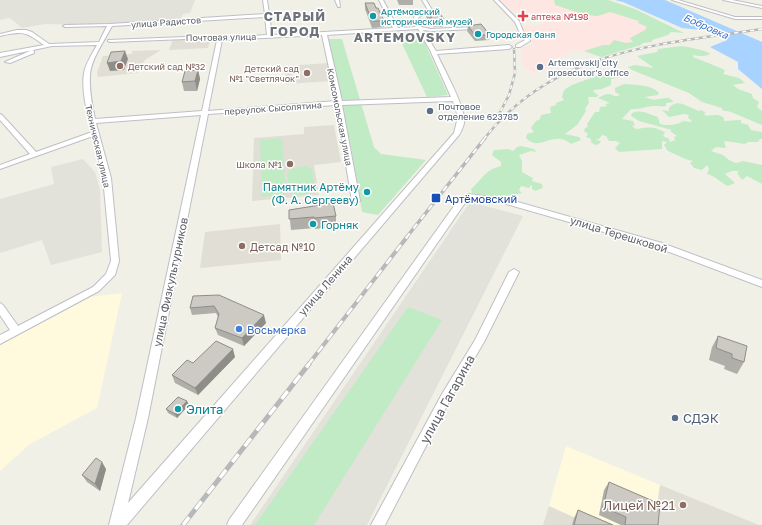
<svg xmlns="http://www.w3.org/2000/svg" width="762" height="525" viewBox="0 0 762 525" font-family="'Golos Text',sans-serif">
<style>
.commercial{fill:#fffadd}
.industrial{fill:#e2e1da}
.education{fill:#e1dfd5}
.medical{fill:#fee7e2}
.green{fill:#c1ebc4}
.water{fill:#a8d2ff}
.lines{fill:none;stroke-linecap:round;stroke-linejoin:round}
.minor-casing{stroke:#bebfc6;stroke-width:2}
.minor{fill:#fff;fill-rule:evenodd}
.rail-far3-casing{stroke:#b7b8b9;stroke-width:2.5}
.rail-far2-casing{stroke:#b7b8b9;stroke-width:3.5}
.rail-far1-casing{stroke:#b7b8b9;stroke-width:4}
.rail-casing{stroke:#b7b8b9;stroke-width:5}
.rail-far3{stroke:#fff;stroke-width:1.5;stroke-dasharray:4;stroke-linecap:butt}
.rail-far2{stroke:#fff;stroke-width:2;stroke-dasharray:6;stroke-linecap:butt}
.rail-far1{stroke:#fff;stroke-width:2.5;stroke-dasharray:8;stroke-linecap:butt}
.rail{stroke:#fff;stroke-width:3.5;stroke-dasharray:10;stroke-linecap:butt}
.wall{fill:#afaea8}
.shaded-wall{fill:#8f8d88}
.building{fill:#cccac3;stroke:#8f8d88}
.culture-dot{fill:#0f9aa8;stroke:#fff;stroke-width:1.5}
.health-dot{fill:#e0444e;stroke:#fff;stroke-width:1.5}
.education-dot{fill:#8d6e63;stroke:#fff;stroke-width:1.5}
.service-dot{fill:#5c6f8a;stroke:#fff;stroke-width:1.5}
.transit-dot{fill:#1a4fb4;stroke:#fff;stroke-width:1.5}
.shop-dot{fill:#3f7fe0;stroke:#fff;stroke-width:1.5}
.labels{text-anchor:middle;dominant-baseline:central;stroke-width:3;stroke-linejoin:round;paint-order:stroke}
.far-culture-label{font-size:9px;fill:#0d838f;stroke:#fff;text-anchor:start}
.far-health-label{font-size:9px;fill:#be3a42;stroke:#fff;text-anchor:start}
.far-street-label{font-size:9px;fill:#5d6168;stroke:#fff}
.far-service-label{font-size:9px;fill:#4e5e75;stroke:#fff;text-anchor:start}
.far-education-label{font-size:9px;fill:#785e54;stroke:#fff;text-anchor:end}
.far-water-label{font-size:10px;font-style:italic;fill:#3b73c6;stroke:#fff}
.culture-label{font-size:11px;fill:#0d838f;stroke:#fff;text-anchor:end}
.transit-label{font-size:11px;fill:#164399;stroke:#fff;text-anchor:start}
.street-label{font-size:11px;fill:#5d6168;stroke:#fff}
.education-label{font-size:11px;fill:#785e54;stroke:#fff;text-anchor:start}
.shop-label{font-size:11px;fill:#366cbe;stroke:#fff;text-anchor:start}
.far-district-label{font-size:13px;font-weight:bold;letter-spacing:1px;fill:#6e737a;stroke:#fff}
.near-street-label{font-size:13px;fill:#5d6168;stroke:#fff}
.near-culture-label{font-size:13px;fill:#0d838f;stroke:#fff;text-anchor:start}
.near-service-label{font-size:13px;fill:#4e5e75;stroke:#fff;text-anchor:start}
.near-education-label{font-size:13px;fill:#785e54;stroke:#fff;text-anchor:end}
</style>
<rect width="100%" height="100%" fill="#f1f0e6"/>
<path class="commercial" d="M122 293 97 408 30 444 0 471V345L91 297Z
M566 446 660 485 654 525H591L549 506Z"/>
<path class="industrial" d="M0 0H195L190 13 183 14 180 20 90 25 45 24 22 28 10 18 0 20Z
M83 159 95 172 100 190 102 252 51 265 42 240 0 253V199L54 184 51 167Z
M470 202 523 216 367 525H250Z"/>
<path class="education" d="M211 37 208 48 169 50 173 39Z
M161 50 145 60 137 73 98 77 97 72 103 56 132 54V51Z
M328 63 331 81 286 84 285 66Z
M334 125 341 162 314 165 319 195 252 201 254 138 304 134V127Z
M280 224 281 260 200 268 205 232Z
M660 485 759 525H654Z
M549 506 591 525H543Z"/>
<path class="medical" d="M500 0H591L642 20 664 32 591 54 576 50 555 59 562 62 533 74 523 66 521 48 534 43 524 32 520 25 537 26 547 19 511 10Z"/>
<path class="green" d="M554 0H608L635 9 684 33 671 32 668 35 652 40V42L643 43 641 45 601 57 584 51 603 45H609L614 40 626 43 633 42 630 38 645 30 647 27 638 23 639 21 610 12 598 16 586 15 555 5Z
M420 32 448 95 427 97 397 33Z
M328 39H342L374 147 381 154 426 160 378 215 362 212 351 147Z
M682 46C688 47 706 50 710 54 705 57 699 56 693 55V57L723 69 725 71 723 74 739 78 745 83 733 85 738 89 752 94 753 98 759 102 757 107 762 111V125L731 112 722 110V108L702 102 689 93 632 70 628 67 635 65 654 68 637 56 657 52 658 49Z
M616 70 624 72 627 76 611 79V85L602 89 594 90 593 91 598 95 597 97H588L589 103 585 109 586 111 577 125 565 134 579 137 581 140 571 144C553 129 540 153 526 138L527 134 534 132 531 128 536 121 540 119 541 115 551 113 550 107 556 105V103L564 100 562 97 564 90 572 85 610 71Z
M624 84C635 85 651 84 659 93L658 95 645 97C656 102 658 98 669 98L674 102 666 103V106C661 107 657 106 652 106 644 107 639 110 631 109L622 119 633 121 635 125 632 126 636 129C649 127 652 126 665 132L663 136 669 139 670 142 675 140 674 137 677 136 670 131 672 130 639 121 631 116 632 113C642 109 648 114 658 117L660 124C666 126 678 125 683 121L692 122 691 120 688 118 689 115 684 114 669 117 662 110 669 111V108C678 97 689 108 699 111L701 110 706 113 703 114 707 116C714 115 718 113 724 118V121L741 120V123L748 125 751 130 762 132V139H760L758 142H748L745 144 724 141 726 148 716 147 711 151 723 155 729 160 736 163 743 161 762 165V184L747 176 742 180 737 173 739 171H732L725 174 735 183 728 186C720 182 715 176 707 174L709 169 707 165 702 170 694 168 690 163 693 161C686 160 675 154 668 151L664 145 667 142 662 141V149L619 152 615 148 620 143 616 141H609L606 136 602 135 599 139 596 140 601 141 599 144 595 145 591 142V139L586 137 588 134 584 131 585 128 588 127 587 124 595 112H599L600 107 607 106 605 104 610 103 598 98C613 88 612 100 620 95L615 92V88Z
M282 138 286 194 262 197 260 140Z
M521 146 534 149 537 152 531 151 519 155 522 161V172L533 178 532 181 542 184 543 188 535 191 532 189V186L531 185 529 188 521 186 519 190 522 193 503 198 472 193 471 189C483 179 484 170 501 166V162L492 155 494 150 508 149 513 151 517 147Z
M307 166 312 169 315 189 310 194 296 195 290 191 287 172 294 168Z
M408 307 442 320 314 525H255Z"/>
<path class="water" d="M615 0H665L762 42V89L738 69V62L710 47 727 40 711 31 682 28 623 2Z"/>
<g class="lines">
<g class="minor-casing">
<path id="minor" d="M263 0H267L272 35 393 28 379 0H383L398 28 416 27 413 21 415 15 428 10 422 0H426L432 10 419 17 417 21 421 27 431 29 475 27 477 28 475 29 431 31 423 30 436 51 509 45 512 47 509 49 437 54C444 69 463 103 464 118 465 124 462 130 459 135L127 525H109L136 418 201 115 96 123 111 178 119 261 115 275 99 291 0 344V335L10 330 0 315V303L3 305 18 326 93 287 106 274 111 261 103 178 93 136 0 169V165L30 154 0 120V114L2 115 36 152 92 132C88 115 81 92 84 73 86 63 92 54 97 45L52 46 0 57V53L44 45C25 31 23 31 0 36V34L17 30H26L32 32 49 44 99 42 107 26 65 27 63 26 65 25 110 24 265 14ZM265 17 267 35 220 38 211 36 108 40V41L110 42 211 38 217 40 202 111 95 119C92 105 89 90 90 75 91 59 105 40 112 26ZM418 29 430 50 451 97 342 101 327 35ZM322 35 336 101 208 111 222 40ZM453 101 458 117 454 133 128 503 148 418 208 114 336 105 352 201 356 203 360 201 342 105Z
M335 0H339L340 7H338Z
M494 0H498L519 21 523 31 530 40V41L520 47H516V45L525 40 519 31 515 22Z
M672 0H678L735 17H762V19H735Z
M723 0H732L762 6V8Z
M32 50 34 51V53L10 63 5 62Z
M469 194 507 199 662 243 762 280V287L656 247 503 203 473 198 465 203 242 525H227L229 520 459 199Z
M514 269 519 272 484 342 450 400 385 525H371L442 394 475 340 509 272Z"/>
</g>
<use href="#minor" class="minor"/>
<g class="rail-far3-casing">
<path id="rail-far3" d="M497 118 509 95 515 73 514 49
M484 139C554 49 658 45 762 29"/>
</g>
<g class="rail-far2-casing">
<path id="rail-far2" d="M406 238 485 138"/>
</g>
<g class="rail-far1-casing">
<path id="rail-far1" d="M308 365 407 237"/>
</g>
<g class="rail-casing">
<path id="rail" d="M183 525 309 364"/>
</g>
<use href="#rail-far3" class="rail-far3"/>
<use href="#rail-far2" class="rail-far2"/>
<use href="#rail-far1" class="rail-far1"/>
<use href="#rail" class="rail"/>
</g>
<path class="wall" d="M397 0H413V5H399Z
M365 3 376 8 384 21V27L372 28 365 9Z
M426 10 444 19 443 27H433L426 17Z
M468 26 490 35 489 40 475 41 467 31Z
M198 70 200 79 197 91H184L182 82Z
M289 210 336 216V227L315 229V228L291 230Z
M193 296 266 323 244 346 218 335 215 328 218 317 216 313 192 315 190 308Z
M718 336 744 362 737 374 724 369 725 366 709 360 712 347Z
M235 357 198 395 175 383 172 375 193 363Z
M187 401 189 405 177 418 168 413 166 409Z
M106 469 100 491 87 482 82 475Z
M609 482 658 525H621L599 515 604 490Z
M578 510 613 525H572L574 518Z"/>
<path class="shaded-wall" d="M125 51 128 59 124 70 110 71 107 63Z
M198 70 200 79 197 91 195 81Z
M264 315 266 323 244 346 242 338Z
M233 349 235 357 198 395 195 388Z
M187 401 189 405 177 418 175 414Z
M102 462 106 469 100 491 95 484Z"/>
<path class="building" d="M365 3H374L376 8H378L384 21H372Z
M436 9 444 19 433 20 426 10Z
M481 24 490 35H475L468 26Z
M125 51 121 61 107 63 111 52Z
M198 70 195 81 182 82 185 71Z
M333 203 336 216 314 218V217L289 219V210Z
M219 295 264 315 242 338 215 328 219 314 214 306 190 308 193 296Z
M718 336 747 346 744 362 732 358V354L716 348Z
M216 341 233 349 195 388 172 375 187 360 193 363Z
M178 397 187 401 175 414 166 409Z
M96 458 102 462 95 484 82 475Z
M609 482 660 504 658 525H625L626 517 603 507Z
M578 510 613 525H574Z"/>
<g class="culture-dot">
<circle cx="373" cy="16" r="4"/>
<circle cx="478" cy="34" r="4"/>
<circle cx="367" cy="192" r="4"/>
<circle cx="313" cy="224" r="4"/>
<circle cx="178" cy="409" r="4"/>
</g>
<path class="health-dot" d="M521 10h4v4h4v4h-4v4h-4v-4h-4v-4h4z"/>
<g class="education-dot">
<circle cx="120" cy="66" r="4"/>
<circle cx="307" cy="73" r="4"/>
<circle cx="290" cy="164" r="4"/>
<circle cx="242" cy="246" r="4"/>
<circle cx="683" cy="505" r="4"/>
</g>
<g class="service-dot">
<circle cx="540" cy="67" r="4"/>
<circle cx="430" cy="111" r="4"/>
<circle cx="675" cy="418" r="4"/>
</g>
<rect class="transit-dot" x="431" y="193" width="10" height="10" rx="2"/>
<circle class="shop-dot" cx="239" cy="329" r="4"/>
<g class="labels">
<g class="far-culture-label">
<text x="381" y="11">Артёмовский<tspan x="381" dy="10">исторический музей</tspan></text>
<text x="486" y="34">Городская баня</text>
</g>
<g class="far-health-label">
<text x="531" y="16">аптека №198</text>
</g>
<g class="far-street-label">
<text transform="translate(166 22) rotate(-4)">улица Радистов</text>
<text transform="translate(221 37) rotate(-1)">Почтовая улица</text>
<text transform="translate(273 108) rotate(-4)">переулок Сысолятина</text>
<text transform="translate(340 117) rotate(79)">Комсомольская улица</text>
<text transform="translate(98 146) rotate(77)">Техническая улица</text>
</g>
<g class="far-service-label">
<text x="548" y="62">Artemovskij city<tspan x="548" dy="10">prosecutor's office</tspan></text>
<text x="438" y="106">Почтовое<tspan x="438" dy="10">отделение 623785</tspan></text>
</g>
<g class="far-education-label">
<text x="128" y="66" text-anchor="start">Детский сад №32</text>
<text x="299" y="68">Детский сад<tspan x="299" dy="10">№1 "Светлячок"</tspan></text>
<text x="282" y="164">Школа №1</text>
</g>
<g class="far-water-label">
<text transform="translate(706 26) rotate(24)">Бобровка</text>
</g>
<g class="culture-label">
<text x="359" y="186">Памятник Артёму<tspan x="359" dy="13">(Ф. А. Сергееву)</tspan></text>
<text x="321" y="224" text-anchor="start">Горняк</text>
</g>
<g class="transit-label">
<text x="445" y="198">Артёмовский</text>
</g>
<g class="street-label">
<text transform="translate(619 234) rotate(17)">улица Терешковой</text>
<text transform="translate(170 282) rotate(-78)">улица Физкультурников</text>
<text transform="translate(325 285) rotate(-49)">улица Ленина</text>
</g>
<g class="education-label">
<text x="250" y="246">Детсад №10</text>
</g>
<g class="shop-label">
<text x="247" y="329">Восьмерка</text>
</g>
<g class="far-district-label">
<text x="295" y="16">СТАРЫЙ<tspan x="295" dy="15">ГОРОД</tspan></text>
<text x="405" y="37">ARTEMOVSKY</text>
</g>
<g class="near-street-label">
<text transform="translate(447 399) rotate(-61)">улица Гагарина</text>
</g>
<g class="near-culture-label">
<text x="186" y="409">Элита</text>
</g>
<g class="near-service-label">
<text x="683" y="418">СДЭК</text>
</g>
<g class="near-education-label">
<text x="675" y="505">Лицей №21</text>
</g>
</g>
</svg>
